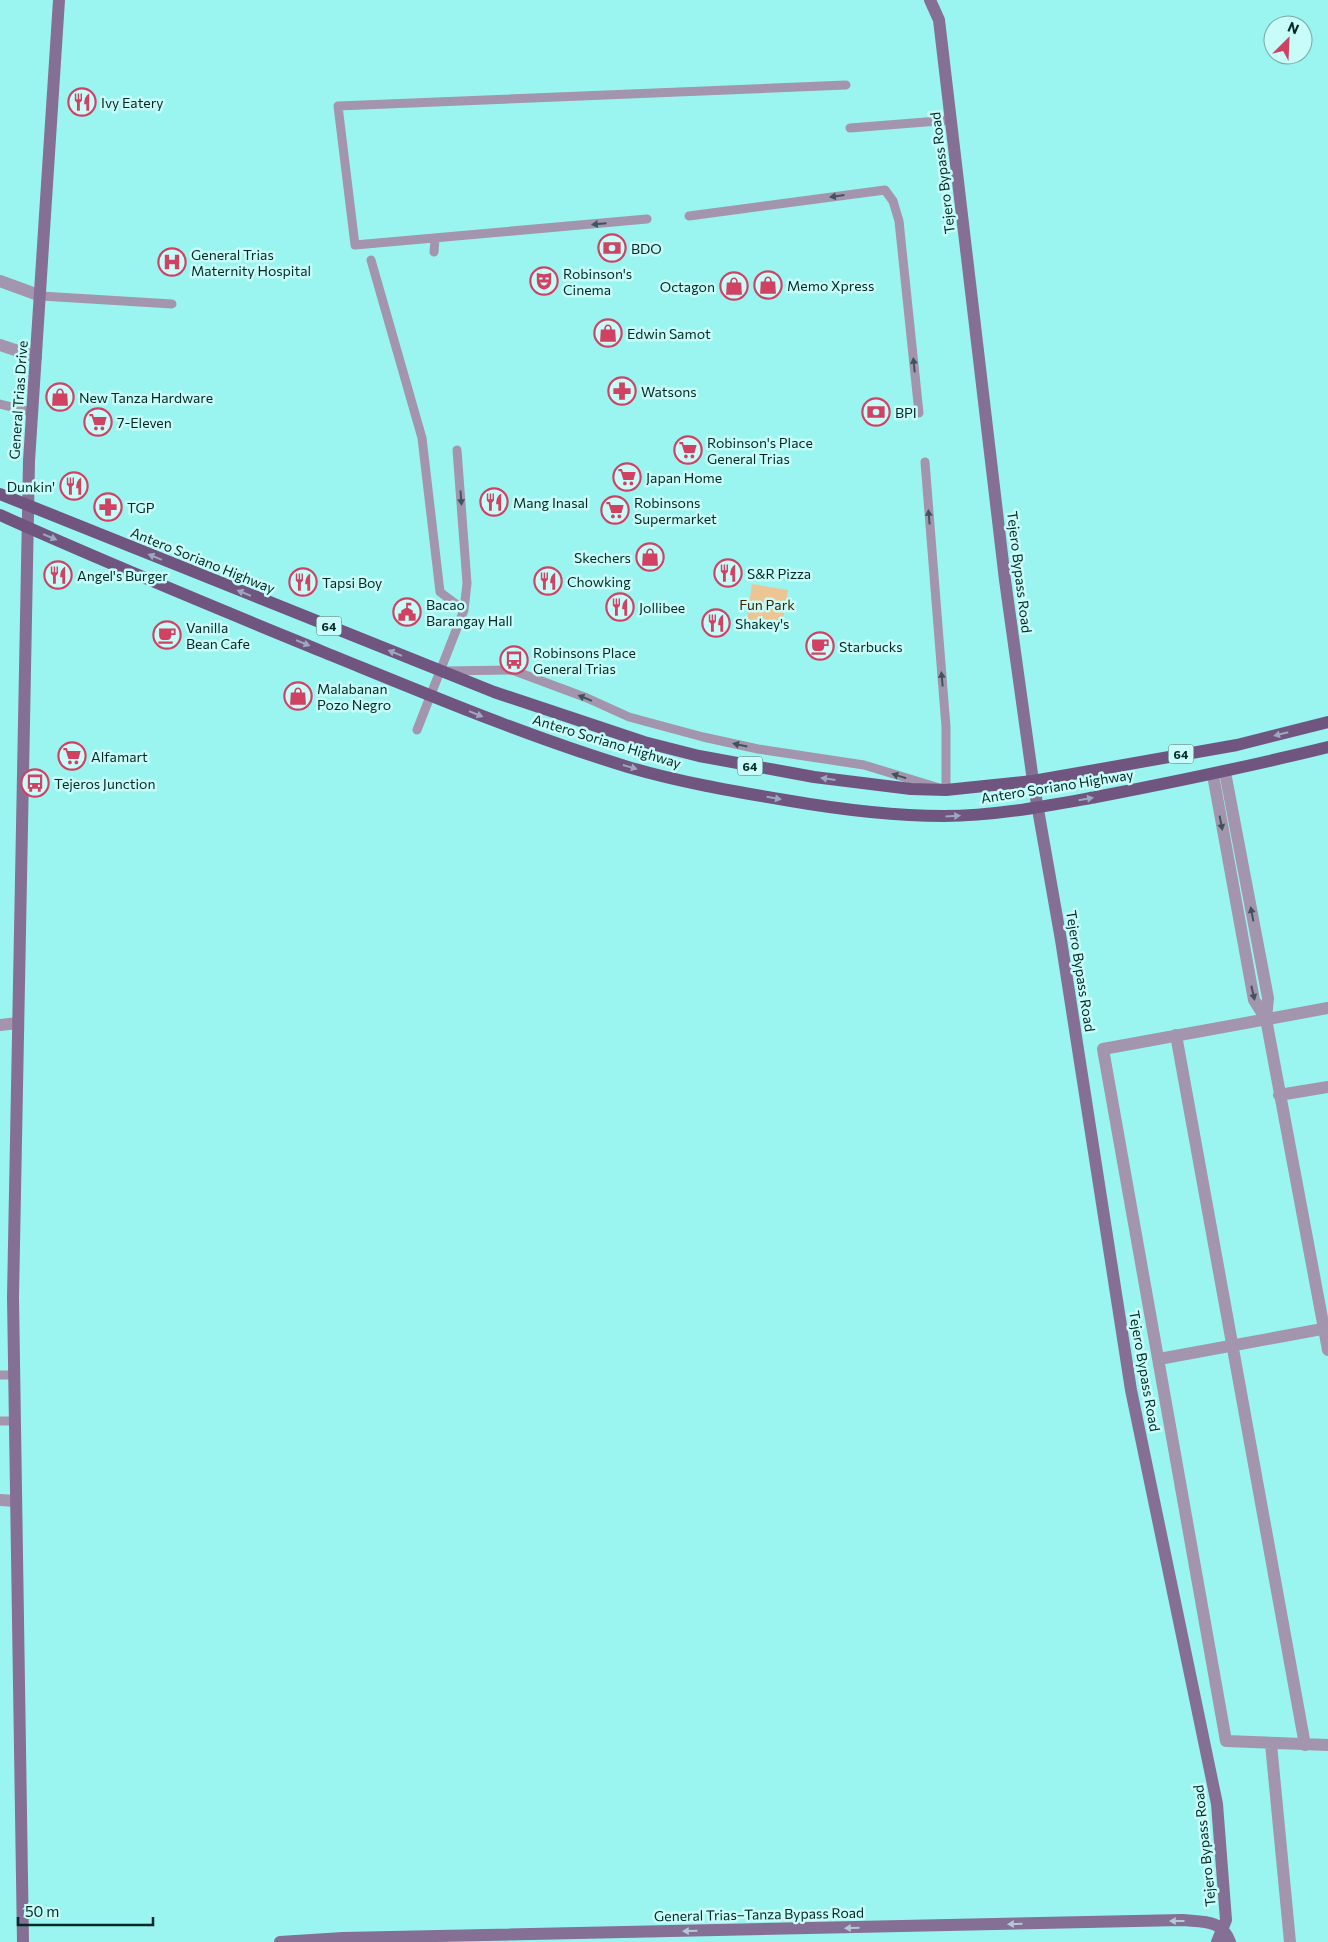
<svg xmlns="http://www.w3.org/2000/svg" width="1328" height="1942" viewBox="0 0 1328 1942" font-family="Commissioner,sans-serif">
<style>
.green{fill:#edc595}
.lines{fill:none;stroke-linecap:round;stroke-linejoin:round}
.lane{stroke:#a395ae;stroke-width:9}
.street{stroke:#a395ae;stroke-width:12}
.secondary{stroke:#856f94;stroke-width:12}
.primary{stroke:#6f5580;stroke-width:12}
.oneway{fill:#41545c}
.oneway2{fill:#9ca8bc}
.oneway3{fill:#b1cbd5}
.labels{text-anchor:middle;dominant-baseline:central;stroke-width:5;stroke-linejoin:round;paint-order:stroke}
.shield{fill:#c8fcf8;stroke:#3c6865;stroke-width:1}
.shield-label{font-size:12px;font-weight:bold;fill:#002826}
.poi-label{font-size:14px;fill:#002826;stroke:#c8fcf8;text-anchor:start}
.street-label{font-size:14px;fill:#002826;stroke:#c8fcf8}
.park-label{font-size:14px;fill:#3c2300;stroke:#c8fcf8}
</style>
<rect width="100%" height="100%" fill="#9af5f0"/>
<path class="green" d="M752 584 788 590 782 625 747 619Z"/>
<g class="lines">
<path class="lane" d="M850 128 951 120
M689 216 885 190 893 201 899 221 919 413
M647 219 355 245 338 106 846 85
M434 252 435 239
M371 260 422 438 440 592 464 610
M41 296 172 304
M0 404 31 412
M446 671 512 670 587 698 629 717 703 737 758 749 864 765 946 790V727L925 462
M417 730 464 610 467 583 457 450
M0 1375H14
M0 1421H14"/>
<path class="street" d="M0 281 41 296
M0 345 36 357
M1225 772 1268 998 1266 1019 1328 1350
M1213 775 1254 1000 1266 1019
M1328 1008 1103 1049 1226 1741 1328 1745
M0 1025 18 1023
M1176 1035 1305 1745
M1279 1095 1328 1087
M1159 1359 1328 1328
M0 1500 15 1501
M1271 1744 1290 1942"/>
<path class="secondary" d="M930 0 939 20 1005 580 1033 781 1061 940 1131 1390 1217 1804 1226 1920 1217 1942
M23 1942 13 1297 29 461 59 0
M280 1942 343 1938 1182 1920C1203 1922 1222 1919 1230 1942"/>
<path class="primary" d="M0 494 494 692 644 742 699 756 814 777 911 789 946 790 1033 781 1237 745 1328 722
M0 515C106 563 214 607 321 651 422 692 523 735 628 767 679 782 732 791 785 800 837 809 891 816 944 816 995 816 1046 806 1096 797 1174 782 1251 766 1328 747"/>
</g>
<defs><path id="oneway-solid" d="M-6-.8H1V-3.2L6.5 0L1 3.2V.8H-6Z" transform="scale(1.25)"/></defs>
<g class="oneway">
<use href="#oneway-solid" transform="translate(837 196) rotate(172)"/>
<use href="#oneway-solid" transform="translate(599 224) rotate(175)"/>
<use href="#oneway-solid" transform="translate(914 365) rotate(-96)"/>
<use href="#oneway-solid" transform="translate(461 498) rotate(86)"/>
<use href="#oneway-solid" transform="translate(929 517) rotate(-95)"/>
<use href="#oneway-solid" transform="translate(942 679) rotate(-95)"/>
<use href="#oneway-solid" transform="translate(585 698) rotate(-158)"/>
<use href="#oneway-solid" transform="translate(740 745) rotate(-168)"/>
<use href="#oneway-solid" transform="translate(899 776) rotate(-163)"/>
<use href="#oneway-solid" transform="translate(1221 823) rotate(79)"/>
<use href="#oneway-solid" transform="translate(1252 914) rotate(-101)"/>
<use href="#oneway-solid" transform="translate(1253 993) rotate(77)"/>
</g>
<g class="oneway2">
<use href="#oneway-solid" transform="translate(50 537) rotate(23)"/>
<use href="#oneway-solid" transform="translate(155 557) rotate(-158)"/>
<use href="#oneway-solid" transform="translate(244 593) rotate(-158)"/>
<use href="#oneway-solid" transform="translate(303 643) rotate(22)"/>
<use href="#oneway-solid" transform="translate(395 653) rotate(-158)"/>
<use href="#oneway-solid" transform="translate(476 714) rotate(22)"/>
<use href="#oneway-solid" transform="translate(1281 734) rotate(166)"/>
<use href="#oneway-solid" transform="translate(630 767) rotate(16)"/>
<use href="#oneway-solid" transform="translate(828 779) rotate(-172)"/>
<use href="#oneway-solid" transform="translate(774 798) rotate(10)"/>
<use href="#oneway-solid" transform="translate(1086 799) rotate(-10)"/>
<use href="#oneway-solid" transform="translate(953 816) rotate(-3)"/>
</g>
<g class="oneway3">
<use href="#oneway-solid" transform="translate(1177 1921) rotate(-180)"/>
<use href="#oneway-solid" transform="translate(1015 1924) rotate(179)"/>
<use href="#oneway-solid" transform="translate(852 1928) rotate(179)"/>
<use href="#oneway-solid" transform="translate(690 1931) rotate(179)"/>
</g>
<defs>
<g id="restaurant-ring" transform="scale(1.4375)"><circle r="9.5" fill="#c8fcf8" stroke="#d04162" stroke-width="1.5"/><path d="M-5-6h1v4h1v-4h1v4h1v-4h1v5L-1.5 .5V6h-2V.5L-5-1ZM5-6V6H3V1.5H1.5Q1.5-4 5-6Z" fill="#d04162"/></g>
<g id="bank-ring" transform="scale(1.4375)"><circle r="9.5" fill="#c8fcf8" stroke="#d04162" stroke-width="1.5"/><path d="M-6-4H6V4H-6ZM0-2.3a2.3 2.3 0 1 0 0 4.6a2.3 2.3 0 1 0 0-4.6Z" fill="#d04162"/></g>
<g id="hospital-ring" transform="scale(1.4375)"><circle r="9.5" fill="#c8fcf8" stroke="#d04162" stroke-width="1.5"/><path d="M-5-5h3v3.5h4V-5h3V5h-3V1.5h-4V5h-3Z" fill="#d04162"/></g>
<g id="theatre-ring" transform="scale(1.4375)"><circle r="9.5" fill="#c8fcf8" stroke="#d04162" stroke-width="1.5"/><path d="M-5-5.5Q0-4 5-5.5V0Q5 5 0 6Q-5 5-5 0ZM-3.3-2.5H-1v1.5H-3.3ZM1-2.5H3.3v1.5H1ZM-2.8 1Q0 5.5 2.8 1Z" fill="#d04162"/></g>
<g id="shop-ring" transform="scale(1.4375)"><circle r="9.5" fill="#c8fcf8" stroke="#d04162" stroke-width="1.5"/><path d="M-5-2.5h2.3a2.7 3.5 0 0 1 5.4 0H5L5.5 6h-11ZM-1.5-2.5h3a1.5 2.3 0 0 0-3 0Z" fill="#d04162"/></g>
<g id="pharmacy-ring" transform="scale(1.4375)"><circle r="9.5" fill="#c8fcf8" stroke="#d04162" stroke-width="1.5"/><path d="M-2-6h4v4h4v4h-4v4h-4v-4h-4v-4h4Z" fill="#d04162"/></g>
<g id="supermarket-ring" transform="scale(1.4375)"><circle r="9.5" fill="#c8fcf8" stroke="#d04162" stroke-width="1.5"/><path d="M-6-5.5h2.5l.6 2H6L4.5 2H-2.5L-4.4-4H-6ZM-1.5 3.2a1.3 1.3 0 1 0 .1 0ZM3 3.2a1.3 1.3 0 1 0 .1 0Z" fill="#d04162"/></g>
<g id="civic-ring" transform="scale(1.4375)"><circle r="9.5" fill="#c8fcf8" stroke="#d04162" stroke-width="1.5"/><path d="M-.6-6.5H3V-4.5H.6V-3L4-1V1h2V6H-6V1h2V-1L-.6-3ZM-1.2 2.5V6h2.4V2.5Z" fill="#d04162"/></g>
<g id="cafe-ring" transform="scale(1.4375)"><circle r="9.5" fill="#c8fcf8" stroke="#d04162" stroke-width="1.5"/><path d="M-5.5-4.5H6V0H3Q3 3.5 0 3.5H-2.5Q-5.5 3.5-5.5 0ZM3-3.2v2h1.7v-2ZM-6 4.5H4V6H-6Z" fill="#d04162"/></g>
<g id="bus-ring" transform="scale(1.4375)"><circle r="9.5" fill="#c8fcf8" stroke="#d04162" stroke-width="1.5"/><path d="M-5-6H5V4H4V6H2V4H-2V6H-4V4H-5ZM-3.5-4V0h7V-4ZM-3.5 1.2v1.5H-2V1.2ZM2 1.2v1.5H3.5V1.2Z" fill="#d04162"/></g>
</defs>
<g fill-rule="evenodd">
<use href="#restaurant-ring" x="82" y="102"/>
<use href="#bank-ring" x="612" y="248"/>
<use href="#hospital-ring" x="172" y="262"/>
<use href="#theatre-ring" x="544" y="281"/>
<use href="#shop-ring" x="768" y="285"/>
<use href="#shop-ring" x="734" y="286"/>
<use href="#shop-ring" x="608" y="333"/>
<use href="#pharmacy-ring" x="622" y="391"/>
<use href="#shop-ring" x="60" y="397"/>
<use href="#bank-ring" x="876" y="412"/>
<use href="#supermarket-ring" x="98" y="422"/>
<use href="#supermarket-ring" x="688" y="450"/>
<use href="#supermarket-ring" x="627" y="477"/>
<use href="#restaurant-ring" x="74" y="486"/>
<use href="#restaurant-ring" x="494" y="502"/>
<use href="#pharmacy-ring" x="108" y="507"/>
<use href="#supermarket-ring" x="615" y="510"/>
<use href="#shop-ring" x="650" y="557"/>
<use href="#restaurant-ring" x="728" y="573"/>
<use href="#restaurant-ring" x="58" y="575"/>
<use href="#restaurant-ring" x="548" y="581"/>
<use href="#restaurant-ring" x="303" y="582"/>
<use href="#restaurant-ring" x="620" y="607"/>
<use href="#civic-ring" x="407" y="612"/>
<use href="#restaurant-ring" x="716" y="623"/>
<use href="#cafe-ring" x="167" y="635"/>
<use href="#cafe-ring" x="820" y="646"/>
<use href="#bus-ring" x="514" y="660"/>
<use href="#shop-ring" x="298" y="696"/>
<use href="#supermarket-ring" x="72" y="756"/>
<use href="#bus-ring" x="35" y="783"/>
</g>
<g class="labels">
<g class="shield">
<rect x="316.5" y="616.5" width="25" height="19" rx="4"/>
<rect x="1168.5" y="744.5" width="25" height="19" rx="4"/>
<rect x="737.5" y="756.5" width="25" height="19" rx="4"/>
</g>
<g class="shield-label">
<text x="329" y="626">64</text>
<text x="1181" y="754">64</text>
<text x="750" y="766">64</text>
</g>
<g class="poi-label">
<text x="101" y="102">Ivy Eatery</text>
<text x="631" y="248">BDO</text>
<text x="191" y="254">General Trias<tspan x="191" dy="16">Maternity Hospital</tspan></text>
<text x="563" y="273">Robinson's<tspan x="563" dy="16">Cinema</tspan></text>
<text x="787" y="285">Memo Xpress</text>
<text x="715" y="286" text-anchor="end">Octagon</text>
<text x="627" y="333">Edwin Samot</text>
<text x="641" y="391">Watsons</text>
<text x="79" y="397">New Tanza Hardware</text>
<text x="895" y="412">BPI</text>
<text x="117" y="422">7-Eleven</text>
<text x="707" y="442">Robinson's Place<tspan x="707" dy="16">General Trias</tspan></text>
<text x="646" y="477">Japan Home</text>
<text x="55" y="486" text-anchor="end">Dunkin'</text>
<text x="513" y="502">Mang Inasal</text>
<text x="634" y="502">Robinsons<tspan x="634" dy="16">Supermarket</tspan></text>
<text x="127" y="507">TGP</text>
<text x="631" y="557" text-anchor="end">Skechers</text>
<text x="747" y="573">S&amp;R Pizza</text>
<text x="77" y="575">Angel's Burger</text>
<text x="567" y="581">Chowking</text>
<text x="322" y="582">Tapsi Boy</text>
<text x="426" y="604">Bacao<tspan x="426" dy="16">Barangay Hall</tspan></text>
<text x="639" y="607">Jollibee</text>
<text x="735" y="623">Shakey's</text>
<text x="186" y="627">Vanilla<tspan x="186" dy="16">Bean Cafe</tspan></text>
<text x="839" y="646">Starbucks</text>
<text x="533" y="652">Robinsons Place<tspan x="533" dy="16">General Trias</tspan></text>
<text x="317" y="688">Malabanan<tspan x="317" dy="16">Pozo Negro</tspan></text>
<text x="91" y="756">Alfamart</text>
<text x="54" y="783">Tejeros Junction</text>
</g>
<g class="street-label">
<text transform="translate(942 173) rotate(-97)">Tejero Bypass Road</text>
<text transform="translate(18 400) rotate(-86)">General Trias Drive</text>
<text transform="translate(203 560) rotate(22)">Antero Soriano Highway</text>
<text transform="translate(1020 572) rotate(83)">Tejero Bypass Road</text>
<text transform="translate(607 741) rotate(17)">Antero Soriano Highway</text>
<text transform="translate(1057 786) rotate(-9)">Antero Soriano Highway</text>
<text transform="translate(1081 971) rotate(81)">Tejero Bypass Road</text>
<text transform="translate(1145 1371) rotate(80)">Tejero Bypass Road</text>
<text transform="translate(1204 1846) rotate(-96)">Tejero Bypass Road</text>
<text transform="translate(759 1914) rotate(-1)">General Trias–Tanza Bypass Road</text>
</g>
<g class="park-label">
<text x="767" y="604">Fun Park</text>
</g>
</g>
<g transform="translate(1288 40) rotate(24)"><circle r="24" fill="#c8fcf8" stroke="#78a7a4"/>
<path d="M0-4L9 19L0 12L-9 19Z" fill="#d04162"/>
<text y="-8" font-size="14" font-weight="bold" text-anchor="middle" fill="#002826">N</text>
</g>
<path d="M18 1917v8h135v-8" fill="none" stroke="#002826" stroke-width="2.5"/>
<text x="25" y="1917" font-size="15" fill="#002826" stroke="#c8fcf8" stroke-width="4" paint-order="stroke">50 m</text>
</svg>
